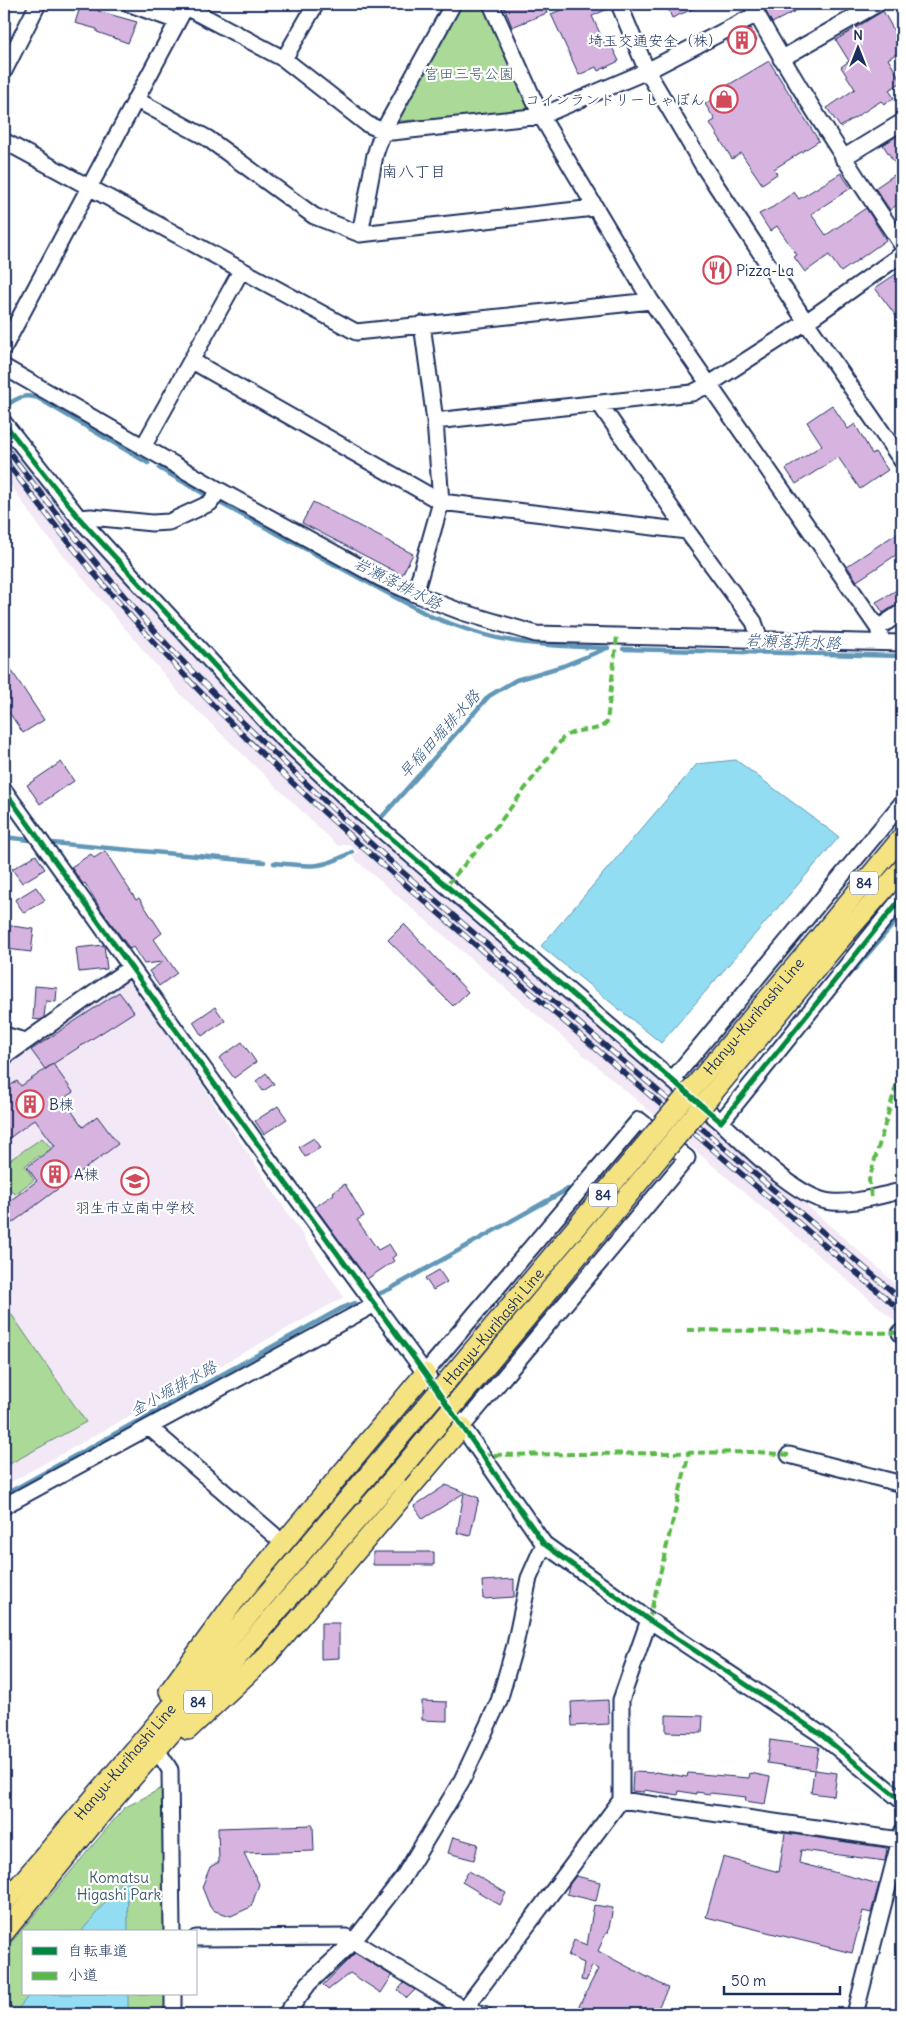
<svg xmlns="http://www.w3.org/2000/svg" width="906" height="2018" viewBox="0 0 906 2018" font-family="Delius,'Klee One',sans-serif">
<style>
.built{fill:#f3e8f5}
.green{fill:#abd998;stroke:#63847b}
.water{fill:#92ddf2;stroke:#6297b7}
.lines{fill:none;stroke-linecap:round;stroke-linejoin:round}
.stream{stroke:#6297b7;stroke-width:4.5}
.building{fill:#d6b4df;stroke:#1b2f5e}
.minor-casing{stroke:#1b2f5e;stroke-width:19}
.major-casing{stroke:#1b2f5e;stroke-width:22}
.minor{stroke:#fff;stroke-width:15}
.major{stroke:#f5e382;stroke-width:19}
.rail-casing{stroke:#1b2f5e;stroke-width:5.5}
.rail{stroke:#fff;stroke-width:4;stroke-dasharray:11;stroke-linecap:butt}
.major-bridge-casing{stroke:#1b2f5e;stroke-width:22;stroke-linecap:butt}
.major-bridge{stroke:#f5e382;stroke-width:19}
.quiet{stroke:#58b947;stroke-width:4;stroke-dasharray:8 4;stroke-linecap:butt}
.cycleway-casing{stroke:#fff;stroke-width:8}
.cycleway{stroke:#00873e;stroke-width:5}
.labels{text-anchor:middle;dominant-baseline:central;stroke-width:4.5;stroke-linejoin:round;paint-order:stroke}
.shield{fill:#fff;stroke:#5f6d8e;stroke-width:1}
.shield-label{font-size:14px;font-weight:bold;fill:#1b2f5e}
.poi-label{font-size:15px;fill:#1b2f5e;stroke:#fff;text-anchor:start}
.park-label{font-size:15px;fill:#3f5a6c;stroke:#fff}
.street-label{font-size:15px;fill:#1b2f5e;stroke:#fff}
.neighbourhood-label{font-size:16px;fill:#1b2f5e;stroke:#fff}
.water-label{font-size:16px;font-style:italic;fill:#395a83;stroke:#fff}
</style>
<rect width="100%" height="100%" fill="#fff"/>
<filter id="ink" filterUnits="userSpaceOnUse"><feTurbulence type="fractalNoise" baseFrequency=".02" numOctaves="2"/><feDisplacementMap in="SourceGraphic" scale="10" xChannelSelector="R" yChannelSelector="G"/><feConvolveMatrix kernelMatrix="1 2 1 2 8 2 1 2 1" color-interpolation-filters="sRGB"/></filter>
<g filter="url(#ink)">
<path class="built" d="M4 429 367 826 363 831 370 837 376 832 719 1128 902 1289V1327L352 857 358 852 348 844 338 846 181 695 42 530 4 476Z
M130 977 344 1297 4 1486V1065Z"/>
<path class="green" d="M458 4H485L533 112 401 121 397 114Z
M42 1138 57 1154 46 1161 38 1156 25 1166 34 1180 15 1194 4 1183V1164Z
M7 1308 86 1422 4 1467V1310Z
M164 1787 165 1932H24V1994H166V2014H4V1951L124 1808Z"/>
<path class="water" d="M736 760 839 837 661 1043 541 946 697 764Z
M127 1875 128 1932H81Z
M30 1994H128V2014H14Z"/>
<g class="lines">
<path class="stream" d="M4 407C16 399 24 393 38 398L148 463
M159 468 208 496
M220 503 432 617C458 626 485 637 513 641 544 646 576 647 608 648
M623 649 902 656
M381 818 489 696 516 680 563 666 605 649
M4 837 30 840
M52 843 264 862
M274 863C309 866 320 870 352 852
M854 970 902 914
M376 1295 390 1289 568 1189
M4 1495 342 1308 355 1303"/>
</g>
<path class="building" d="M81 4 99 7 98 11 137 22 128 43 97 32V29L75 23Z
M503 4H543L547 13 512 27Z
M576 4H610V8L592 16 607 49 612 47 619 61 598 71 596 67 579 75 551 14Z
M666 4H704L672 18Z
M762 4H809L772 23Z
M883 11 902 45V50L888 59 902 82 889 90 894 98 884 104 881 101 840 127 827 108 855 89 841 67 849 61 836 40Z
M751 28 757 40 733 52 727 41Z
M769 61 819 141 774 169 777 174 762 184 741 153 732 159 710 123 715 120 705 104 720 94 718 91Z
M902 133V201L890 210 875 188 900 171 883 145Z
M841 173 851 188 811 214 826 235 866 208 886 240 841 272 829 255 805 272 794 257 797 255 777 226 770 231 759 214 773 207 794 192 799 199Z
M902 270V324L875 288Z
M832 405 848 429 855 424 872 454 875 452 888 470 860 489 838 457 796 484 786 469 822 445 807 422Z
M313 502 413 554 402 575 302 523Z
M902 530V551L857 581 847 566Z
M902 587V601L883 613 876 602Z
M4 659 44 720 23 733 4 705Z
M61 762 74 781 40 804 27 785Z
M105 851 136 900 139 898 162 933 154 939 177 973 159 986 149 971 163 962 144 964 133 947 130 949 100 908 85 883 83 884 71 867 91 854 94 858Z
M36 855 45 869 22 883 12 869Z
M36 887 45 900 24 913 15 900Z
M404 924 468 992 453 1006 388 940Z
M4 925 34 929 31 952 7 949 8 942H4Z
M104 945 107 969 79 972 76 948Z
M35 986 57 988 56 1002 46 1001 44 1017 41 1020 33 1019Z
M119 992 134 1012 45 1069 31 1050Z
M215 1007 225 1021 202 1036 193 1022Z
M242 1042 256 1062 234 1078 219 1058Z
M53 1064 73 1092 63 1099 83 1127 97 1116 118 1144 4 1229V1205L37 1181 27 1167 55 1146 35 1119 4 1142V1101L9 1098 4 1090 17 1081 21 1086Z
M266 1073 274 1084 263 1091 256 1081Z
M278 1106 287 1119 264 1134 255 1121Z
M314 1138 320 1148 305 1157 299 1147Z
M345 1184 364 1216 357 1220 378 1250 389 1244 396 1255 392 1258 394 1261 367 1279 315 1207 334 1194 333 1192Z
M439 1270 447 1282 433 1290 425 1278Z
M446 1485 479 1498 470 1536 457 1533 464 1493 423 1519 414 1506Z
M373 1552H434V1565H373Z
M514 1579V1597L483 1599 482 1581Z
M321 1623H339V1658L321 1659Z
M608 1700 609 1724 572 1726 571 1702Z
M422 1701 447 1702V1721L422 1720Z
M666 1715 703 1716 702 1733 666 1732Z
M770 1740 819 1747 815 1770 837 1773 834 1796 811 1793 814 1770 767 1763Z
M633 1772 654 1773 655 1772 687 1777 688 1773 749 1778 750 1773 770 1777 765 1804 745 1801 746 1797 710 1793V1794L696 1792V1794L679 1791 678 1795 644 1790V1792L632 1791Z
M313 1825 314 1851 244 1853 259 1884 251 1907 231 1916 215 1911 210 1907 202 1887 210 1867 219 1862 218 1828Z
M785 1833 887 1848 885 1861 801 1850 799 1863 879 1884 871 1913 863 1911 852 1953 706 1917 723 1857 779 1872Z
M453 1837 478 1844 474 1860 448 1853Z
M469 1871 506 1893 500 1905 462 1882Z
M576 1876 600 1882 596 1901 567 1894 569 1885Z
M594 1905 613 1908 608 1933H606L598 1951 668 1988 655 2014H575L598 1969 592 1966 586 1981 581 1980 584 1963 568 1956 574 1940 587 1945Z
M355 1953 392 1976 381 1993 350 1973 328 1990 323 1985Z
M404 1983 415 1990 407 1998 398 1990Z"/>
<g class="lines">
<g class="minor-casing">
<path id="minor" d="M130 4 177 21
M491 4 541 116 651 301 878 628 882 642
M619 4 647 71 702 164 806 322 902 461
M751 4C797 87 848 166 902 245
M186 7 284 59 367 124 383 131 392 132 541 116 647 71 757 14
M284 59 316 4
M781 59 877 4
M4 71 38 4
M135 99 207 138 314 216 360 234 594 208
M4 141 356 332 651 301
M843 158 902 122
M360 234 375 155 383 131 453 4
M4 347 187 4
M192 361 441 502 687 531 754 622 760 640
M4 367 219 490 380 578 415 594 462 612 536 634 902 643
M599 403 687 531
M435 421 692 393 708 385 806 322 902 254
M4 423 79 518 273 729 362 813 721 1122 902 897
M143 447 241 271
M79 518 91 517 152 523 169 522 210 503 219 490
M415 594 441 502 435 421 422 324
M878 628 902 612
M4 790 269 1160 425 1373 544 1544 649 1620 819 1733 902 1801
M4 1035 25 1041
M4 1057 131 967
M672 1080 902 803
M721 1122C747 1146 798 1200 832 1202 854 1204 877 1196 897 1192L902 1194
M900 1333 902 1335
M425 1373 639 1120 687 1158 462 1427
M149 1427 274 1535
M789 1455 902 1484
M4 1506 375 1304
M161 1756 170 1770 172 1932
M621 1800 900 1840
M196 1938 346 1937 464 2009 484 2014
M173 1994V2014
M286 2014 309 1983 353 1942 404 1876 462 1780 499 1701 515 1645 529 1578 544 1544
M461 2014 621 1800V1700L649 1620
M855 2014 902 1832"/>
</g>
<g class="major-casing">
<g id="major">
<path d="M826 929 902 837"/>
<path d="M840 940 902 869"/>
<path d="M169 1691 234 1602 425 1373"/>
<path d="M188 1730 268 1655 462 1427"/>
<path id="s1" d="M4 1903 380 1461"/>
<path d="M4 1933 107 1807 397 1474"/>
</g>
</g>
<use href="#minor" class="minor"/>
<use href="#major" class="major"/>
<g class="rail-casing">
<path id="rail" d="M4 445C57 516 112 585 172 650 244 726 320 798 398 868L902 1300
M4 459C36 501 69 544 103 584 191 689 290 784 393 874L902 1312"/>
</g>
<use href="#rail" class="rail"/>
<g class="major-bridge-casing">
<g id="major-bridge">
<path id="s2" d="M380 1461 826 929"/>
<path d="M397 1474 840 940"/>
</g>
</g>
<use href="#major-bridge" class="major-bridge"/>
<path class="quiet" d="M447 885 497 826 563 738C580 725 595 735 607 722L617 636
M871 1197 869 1180 902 1065
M687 1330 900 1333
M482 1456 490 1455 757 1452 789 1455
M649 1620 689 1453"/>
<g class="cycleway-casing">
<path id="cycleway" d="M4 423 79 518 273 729 362 813 721 1122 902 897
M4 790 269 1160 425 1373 544 1544 649 1620 819 1733 902 1801"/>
</g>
<use href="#cycleway" class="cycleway"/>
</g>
</g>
<defs>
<g id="building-ring" transform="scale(1.4375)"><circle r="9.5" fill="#fff" stroke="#d1495b" stroke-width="1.5"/><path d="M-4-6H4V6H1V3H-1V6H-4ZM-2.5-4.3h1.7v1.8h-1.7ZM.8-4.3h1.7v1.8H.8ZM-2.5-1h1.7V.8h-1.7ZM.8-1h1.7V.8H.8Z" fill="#d1495b"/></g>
<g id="shop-ring" transform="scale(1.4375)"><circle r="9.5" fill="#fff" stroke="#d1495b" stroke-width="1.5"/><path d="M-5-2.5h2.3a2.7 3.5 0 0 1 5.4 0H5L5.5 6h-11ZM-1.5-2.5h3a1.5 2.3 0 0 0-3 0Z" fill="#d1495b"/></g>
<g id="restaurant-ring" transform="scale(1.4375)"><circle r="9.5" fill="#fff" stroke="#d1495b" stroke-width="1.5"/><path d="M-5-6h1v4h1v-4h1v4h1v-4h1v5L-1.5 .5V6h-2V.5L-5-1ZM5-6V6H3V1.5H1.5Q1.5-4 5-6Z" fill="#d1495b"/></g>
<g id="school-ring" transform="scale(1.4375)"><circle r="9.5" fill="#fff" stroke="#d1495b" stroke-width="1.5"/><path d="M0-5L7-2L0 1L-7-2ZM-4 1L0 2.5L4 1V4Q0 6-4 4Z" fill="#d1495b"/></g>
</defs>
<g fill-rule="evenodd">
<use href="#building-ring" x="742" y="40"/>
<use href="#shop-ring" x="724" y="99"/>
<use href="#restaurant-ring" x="717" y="270"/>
<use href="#building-ring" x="30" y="1104"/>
<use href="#building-ring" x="55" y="1174"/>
<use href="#school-ring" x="135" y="1181"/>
</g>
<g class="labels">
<g class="shield">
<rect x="850" y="871.5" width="28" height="23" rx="4"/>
<rect x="589" y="1183.5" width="28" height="23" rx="4"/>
<rect x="184" y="1690.5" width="28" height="23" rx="4"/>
</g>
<g class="shield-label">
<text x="864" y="883">84</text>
<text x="603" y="1195">84</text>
<text x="198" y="1702">84</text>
</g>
<g class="poi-label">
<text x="723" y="40" text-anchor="end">埼玉交通安全（株）</text>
<text x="705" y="99" text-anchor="end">コインランドリーしゃぼん</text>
<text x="736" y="270">Pizza-La</text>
<text x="49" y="1104">B棟</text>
<text x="74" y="1174">A棟</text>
<text x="135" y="1207" text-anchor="middle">羽生市立南中学校</text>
</g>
<g class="park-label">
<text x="469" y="73">宮田三号公園</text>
<text x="119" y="1877">Komatsu<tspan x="119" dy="17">Higashi Park</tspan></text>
</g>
<g class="street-label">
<text stroke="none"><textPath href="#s2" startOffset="581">Hanyu-Kurihashi Line</textPath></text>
<text stroke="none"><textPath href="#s2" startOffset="176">Hanyu-Kurihashi Line</textPath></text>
<text stroke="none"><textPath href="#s1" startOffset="186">Hanyu-Kurihashi Line</textPath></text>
</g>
<g class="neighbourhood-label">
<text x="414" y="171">南八丁目</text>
</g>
<g class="water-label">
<text transform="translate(398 583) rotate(27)">岩瀬落排水路</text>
<text transform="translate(793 641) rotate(2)">岩瀬落排水路</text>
<text transform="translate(439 734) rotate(-48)">早稲田堀排水路</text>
<text transform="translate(173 1388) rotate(-29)">金小堀排水路</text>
</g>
</g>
<rect width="906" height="2018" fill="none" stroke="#fff" stroke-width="20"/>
<rect x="10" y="10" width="886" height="1998" fill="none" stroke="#1b2f5e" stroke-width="2" filter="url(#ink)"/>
<rect x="22" y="1930" width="175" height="65" fill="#ffffff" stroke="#a4acbf"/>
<rect x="32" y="1947" width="25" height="8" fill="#00873e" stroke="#a4acbf"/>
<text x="68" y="1956" font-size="15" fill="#1b2f5e">自転車道</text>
<rect x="32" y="1972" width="25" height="8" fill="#58b947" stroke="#a4acbf"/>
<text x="68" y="1980" font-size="15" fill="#1b2f5e">小道</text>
<g transform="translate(858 48)" stroke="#ffffff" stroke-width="4" paint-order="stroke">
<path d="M0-4L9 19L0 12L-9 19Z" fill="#1b2f5e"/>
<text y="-8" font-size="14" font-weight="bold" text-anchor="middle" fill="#1b2f5e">N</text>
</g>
<path d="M724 1986v8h116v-8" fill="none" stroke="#1b2f5e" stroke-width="2.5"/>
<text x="731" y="1986" font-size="15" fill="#1b2f5e" stroke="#ffffff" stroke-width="4" paint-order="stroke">50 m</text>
</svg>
